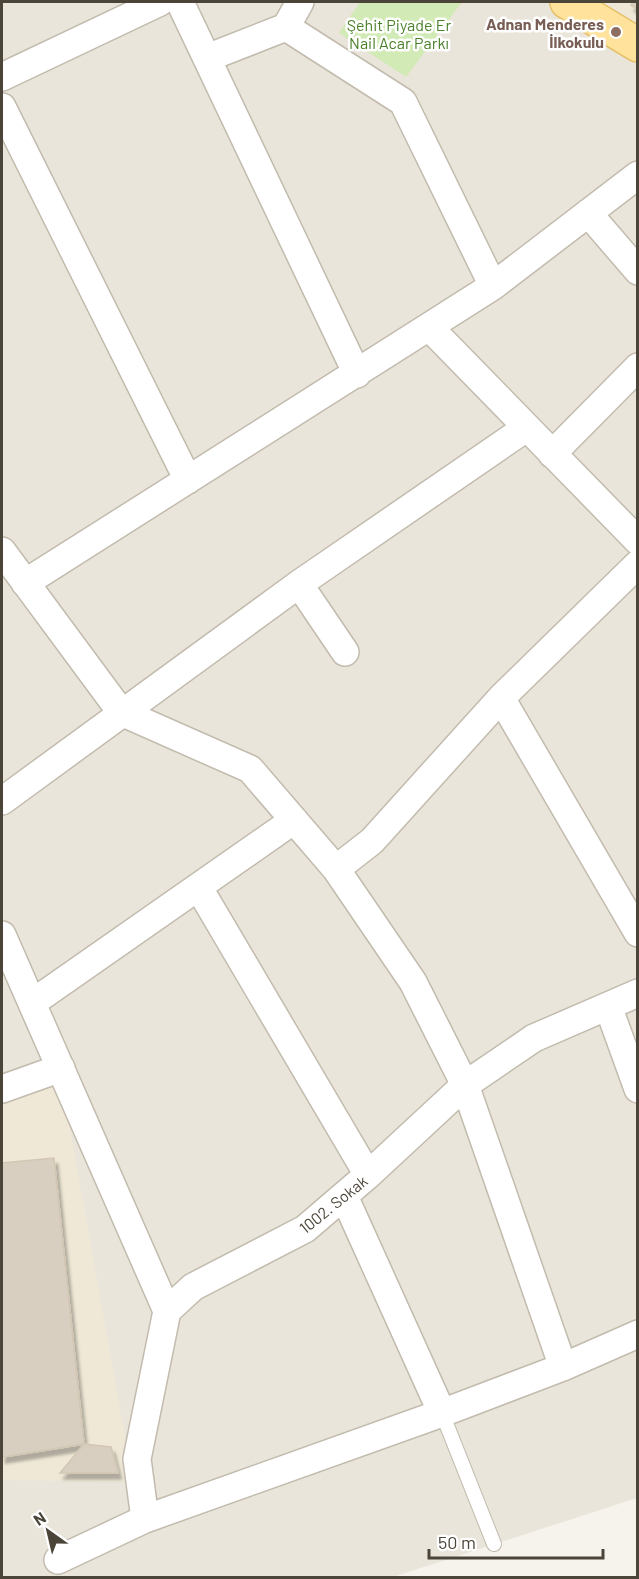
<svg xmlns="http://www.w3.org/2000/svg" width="639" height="1579" viewBox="0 0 639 1579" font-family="Barlow,sans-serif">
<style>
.residential{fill:#eae5da}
.education{fill:#efe8d6}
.green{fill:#d2eab5}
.building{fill:#d8cfc1;stroke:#d3c7b4;stroke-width:1.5;filter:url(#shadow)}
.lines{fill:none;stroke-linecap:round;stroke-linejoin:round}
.lane-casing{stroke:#c2bbae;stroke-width:16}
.street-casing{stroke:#c2bbae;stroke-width:30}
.primary-casing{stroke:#e6c16a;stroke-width:36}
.lane{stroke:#fff;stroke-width:14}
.street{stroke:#fff;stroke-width:27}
.primary{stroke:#ffe39c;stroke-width:33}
.education-dot{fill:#8d6e63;stroke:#fff;stroke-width:2}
.labels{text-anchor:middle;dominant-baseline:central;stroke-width:5;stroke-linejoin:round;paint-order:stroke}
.education-label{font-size:16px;font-weight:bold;fill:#785e54;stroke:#fff;text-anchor:end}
.park-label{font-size:16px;fill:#4a7f2a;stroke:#fff}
.street-label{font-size:16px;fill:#4b4439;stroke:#fff}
</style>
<defs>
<filter id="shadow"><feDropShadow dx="3.5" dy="6" stdDeviation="1.5" flood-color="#0004"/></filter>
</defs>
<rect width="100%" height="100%" fill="#f6f3ec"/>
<path class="residential" d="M2 2H637V1498L393 1577 2 1578Z"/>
<path class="education" d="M551 2H637V62Z
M62 1084 133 1482 2 1480V1104Z"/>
<path class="green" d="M360 2H462L406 77 339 33Z"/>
<path class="building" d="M633 2H638V10L631 5Z
M54 1158 84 1444 2 1457V1163Z
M84 1444 111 1447 118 1473H60Z"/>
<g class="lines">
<g class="lane-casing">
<path id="lane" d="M442 1413 494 1544"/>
</g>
<g class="street-casing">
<path id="street" d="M180 2 357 374
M286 27 403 102 493 286
M207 58 286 27 300 2
M2 77 160 2
M2 107 188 480
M588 213 638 271
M429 327 638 541
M552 454 638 367
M2 551 121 712 250 769 336 869 413 982 465 1085 563 1367
M25 583 493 286 638 175
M345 652 299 584 526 428
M501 698 638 933
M2 801 299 584
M336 869 372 841 501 698 638 564
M199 888 368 1175
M2 935 167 1311
M32 1003 294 820
M608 1006 638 1089
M2 1089 61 1068
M344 1196 442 1413
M145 1519 137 1459 167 1311 193 1287 305 1229 368 1175 465 1085 534 1038 638 993
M58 1560 145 1519 442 1413 563 1367 638 1334"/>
</g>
<g class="primary-casing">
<path id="primary" d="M567 2 638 45"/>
</g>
<use href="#lane" class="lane"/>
<use href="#street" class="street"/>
<use href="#primary" class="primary"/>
</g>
<circle class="education-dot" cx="616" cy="32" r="6"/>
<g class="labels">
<g class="education-label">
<text x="604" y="23">Adnan Menderes<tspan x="604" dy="18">İlkokulu</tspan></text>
</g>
<g class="park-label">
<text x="399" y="24">Şehit Piyade Er<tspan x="399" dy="18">Nail Acar Parkı</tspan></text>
</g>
<g class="street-label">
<text transform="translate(333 1204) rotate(-39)">1002. Sokak</text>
</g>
</g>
<rect width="639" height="1579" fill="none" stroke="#4b4439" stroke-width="6"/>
<g transform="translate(48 1531) rotate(326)" stroke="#ffffff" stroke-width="4.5" paint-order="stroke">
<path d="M0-4.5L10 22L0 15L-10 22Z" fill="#4b4439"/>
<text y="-9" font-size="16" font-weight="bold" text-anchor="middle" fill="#4b4439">N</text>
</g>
<path d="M429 1549v9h174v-9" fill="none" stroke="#4b4439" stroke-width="3"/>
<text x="438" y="1549" font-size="18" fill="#4b4439" stroke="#ffffff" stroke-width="4.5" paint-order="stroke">50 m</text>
</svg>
